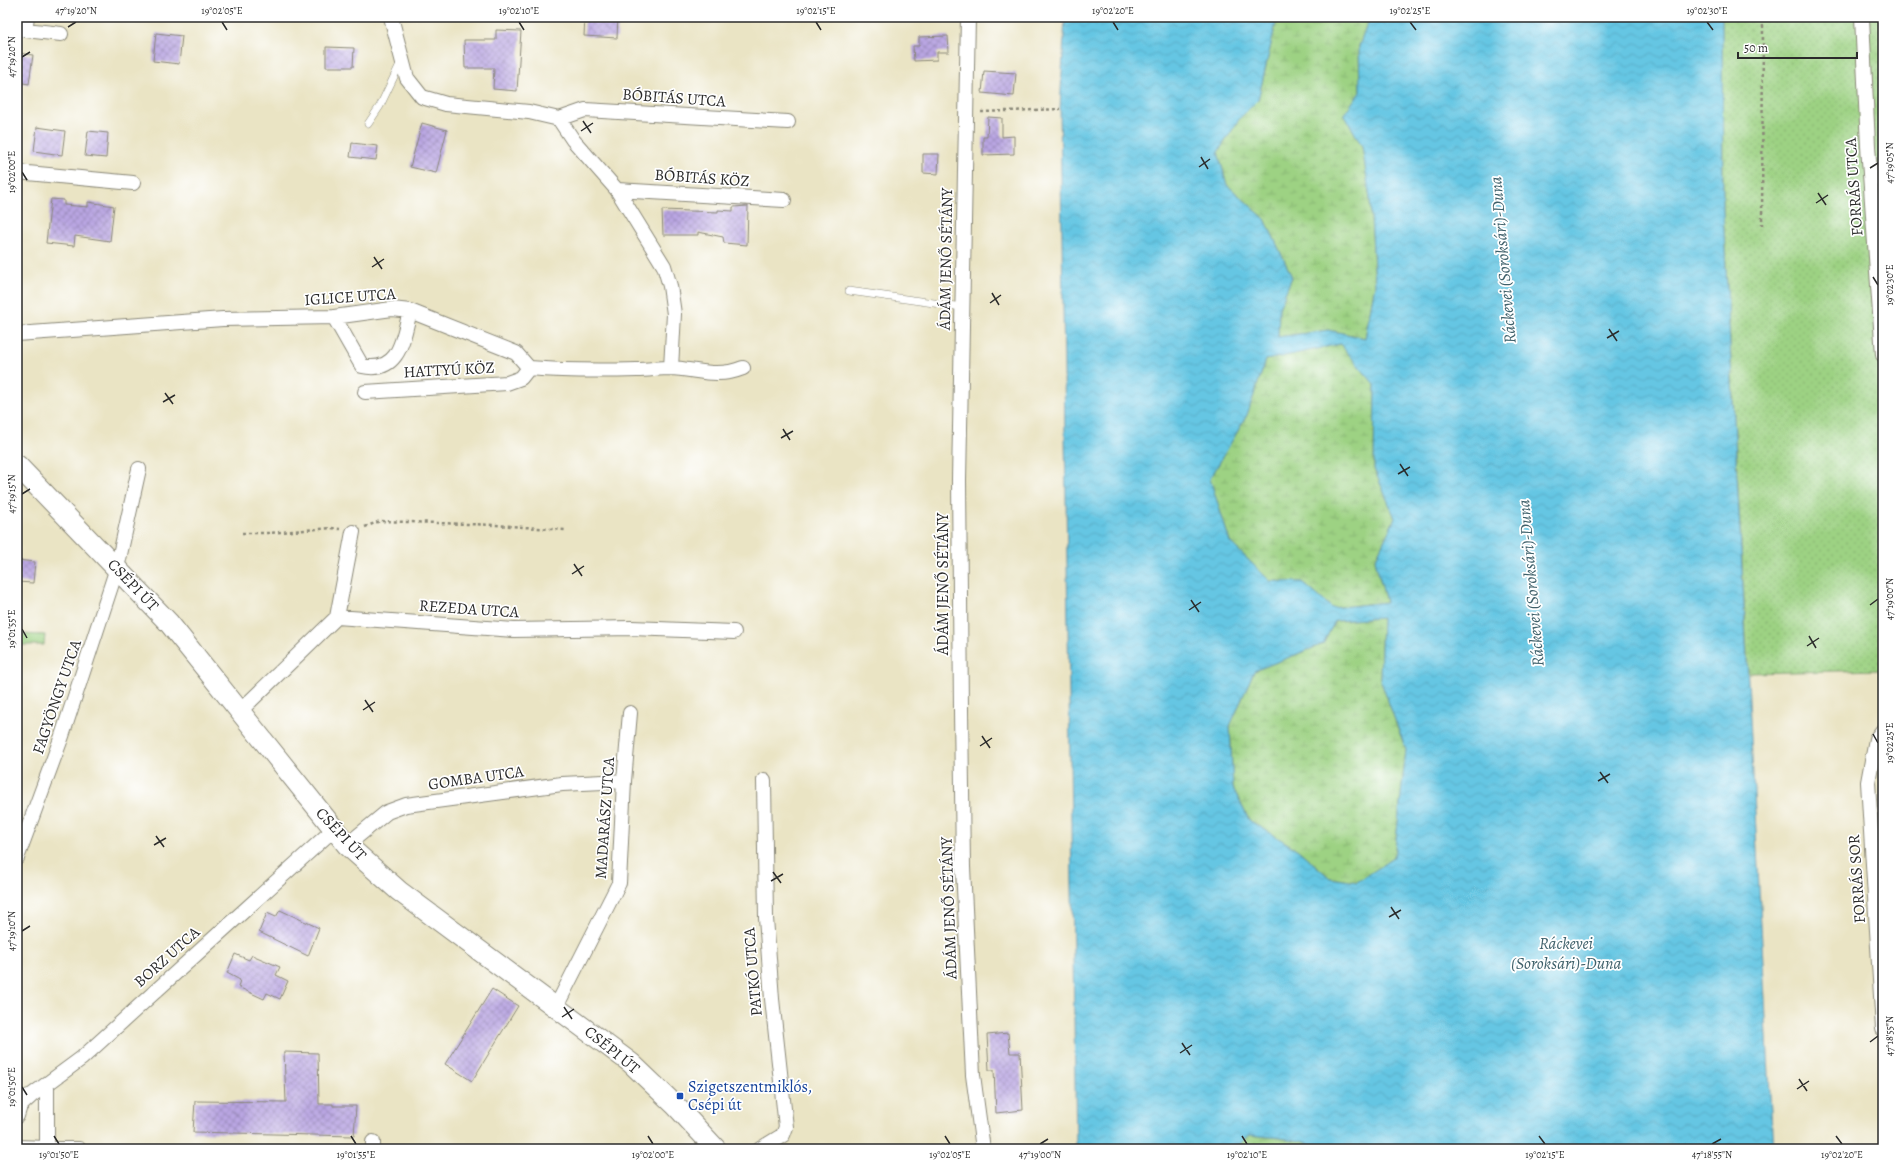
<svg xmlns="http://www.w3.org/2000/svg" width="1900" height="1166" viewBox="0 0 1900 1166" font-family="Alegreya,serif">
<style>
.grass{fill:#9dd283;stroke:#647e57}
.wetland{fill:url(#wetland-marsh);stroke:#647e57}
.garden{fill:url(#garden-dots);stroke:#647e57}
.water{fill:url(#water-waves);stroke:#487887;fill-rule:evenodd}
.building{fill:url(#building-cross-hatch)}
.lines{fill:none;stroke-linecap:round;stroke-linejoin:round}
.lane-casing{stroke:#8a8878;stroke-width:8}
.street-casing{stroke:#8a8878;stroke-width:16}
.secondary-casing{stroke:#8a8878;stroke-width:22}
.path{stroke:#8a8878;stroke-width:2.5;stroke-dasharray:3 3;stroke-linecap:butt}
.lane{stroke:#fff;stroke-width:7}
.street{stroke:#fff;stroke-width:14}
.secondary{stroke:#fff;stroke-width:20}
.ticks{fill:none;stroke:#2b2b2b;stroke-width:1.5}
.transit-dot{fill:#1a4fb4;stroke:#fff;stroke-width:1.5}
.labels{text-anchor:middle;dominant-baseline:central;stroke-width:3.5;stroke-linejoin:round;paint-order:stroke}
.street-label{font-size:16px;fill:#2b2b2b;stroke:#fff}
.transit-label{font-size:16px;fill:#164399;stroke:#fff;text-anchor:start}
.water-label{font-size:17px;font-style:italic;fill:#3f616b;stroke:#fff}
.neatline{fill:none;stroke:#2b2b2b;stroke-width:1.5}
.ticks-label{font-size:10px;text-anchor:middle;fill:#2b2b2b}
</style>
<defs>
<pattern id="wetland-marsh" width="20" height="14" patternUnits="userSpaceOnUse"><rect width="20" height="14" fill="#9dd283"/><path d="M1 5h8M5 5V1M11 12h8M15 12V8" fill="none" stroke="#87b471"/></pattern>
<pattern id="garden-dots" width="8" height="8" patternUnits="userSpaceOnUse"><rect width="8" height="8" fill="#9dd283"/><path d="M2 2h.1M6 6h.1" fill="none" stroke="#87b471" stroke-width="1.8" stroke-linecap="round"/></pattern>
<pattern id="water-waves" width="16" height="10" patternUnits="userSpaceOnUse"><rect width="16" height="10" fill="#65c6e3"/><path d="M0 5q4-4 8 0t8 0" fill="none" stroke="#58aac3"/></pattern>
<pattern id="building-cross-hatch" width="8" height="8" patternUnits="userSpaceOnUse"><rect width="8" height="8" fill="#b9a6e2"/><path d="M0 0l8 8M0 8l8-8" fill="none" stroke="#9787b7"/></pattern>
</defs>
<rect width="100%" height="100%" fill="#fff"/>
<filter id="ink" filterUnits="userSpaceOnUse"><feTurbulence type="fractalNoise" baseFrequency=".025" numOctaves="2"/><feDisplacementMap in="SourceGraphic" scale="8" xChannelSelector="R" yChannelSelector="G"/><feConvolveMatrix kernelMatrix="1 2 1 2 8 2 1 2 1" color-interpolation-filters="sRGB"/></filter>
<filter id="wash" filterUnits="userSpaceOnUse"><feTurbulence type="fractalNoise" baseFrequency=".012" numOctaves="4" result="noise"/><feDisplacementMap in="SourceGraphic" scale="16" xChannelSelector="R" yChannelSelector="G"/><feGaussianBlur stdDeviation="0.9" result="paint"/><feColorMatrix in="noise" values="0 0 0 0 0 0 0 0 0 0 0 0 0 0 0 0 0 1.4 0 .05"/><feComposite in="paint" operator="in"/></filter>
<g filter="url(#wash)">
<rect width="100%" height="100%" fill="#eae4c4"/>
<path class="grass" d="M17 634 45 635 44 645H17Z"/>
<path class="wetland" d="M1274 17H1370L1359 46 1360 92 1344 114 1362 146 1370 199 1375 285 1365 338 1328 330 1278 337 1279 308 1292 277 1265 219 1227 185 1218 152 1240 118 1258 100 1276 23Z
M1340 344 1375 385 1374 469 1395 518 1375 560 1386 602 1332 608 1302 582 1270 581 1230 542 1210 479 1247 415 1266 360Z
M1382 618 1380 679 1406 750 1394 858 1357 882 1330 878 1298 850 1249 820 1233 788 1230 726 1254 671 1323 644 1335 621Z
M1249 1135C1274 1138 1302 1138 1324 1149H1234Z"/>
<path class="garden" d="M1722 17H1883V670L1748 673 1723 212Z"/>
<path class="water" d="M1065 17H1274L1276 23 1258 100 1240 118 1218 152 1227 185 1265 219 1292 277 1279 308 1278 337 1328 330 1365 338 1375 285 1370 199 1362 146 1344 114 1360 92 1359 46 1370 17H1722L1723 212 1773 1149H1324C1302 1138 1274 1138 1250 1135L1234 1149H1076L1060 109ZM1340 344 1375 385 1374 469 1395 518 1375 560 1386 602 1332 608 1302 582 1270 581 1230 542 1210 479 1247 415 1266 360ZM1382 618 1380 679 1406 750 1394 858 1357 882 1330 878 1298 850 1249 820 1233 788 1230 726 1254 671 1323 644 1335 621Z"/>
<g id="blocks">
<path class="building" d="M585 17H618L617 38 584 36Z
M496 30 521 31 517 91 493 89 494 68H465L464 40H496Z
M156 33 182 36 179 64 153 61Z
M948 36 949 52H937V60L914 61 913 46H919V37Z
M326 47 354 48 353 67H326Z
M17 53 33 55 29 84 17 82Z
M984 71 1016 73 1014 96 982 93Z
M988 117 1002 118V137L1014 136V154L983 155V137H987Z
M422 123 447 130 436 173 410 167Z
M37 127 65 131 62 155 34 151Z
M88 131 108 133 106 158 85 156Z
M352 143 378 146 376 160 350 157Z
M923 154H939L938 174 923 173Z
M51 199 64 200V205L88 207V202L114 206 110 241 75 236 74 246 46 243Z
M748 206 747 245 724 243 723 237 698 232V235H663L662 210 718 212V210L733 211V207Z
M17 560 35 562 33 583 17 582Z
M280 910 319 928 308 956 259 932 267 913 276 917Z
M235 954 249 960 252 955 280 967 276 975 288 981 280 999 267 993 264 999 238 987 240 980 227 973Z
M492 989 518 1006 472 1081 445 1064Z
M1008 1033 1010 1053H1020L1023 1110 996 1113 994 1070H989L987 1035Z
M284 1052 318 1053 319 1104H333V1106H356L354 1136 193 1132 195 1101 286 1102Z"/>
</g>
</g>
<g filter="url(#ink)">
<use href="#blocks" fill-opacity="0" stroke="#8a8878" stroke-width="1"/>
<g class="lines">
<g class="lane-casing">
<path id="lane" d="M368 124 380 106 401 62
M849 291 962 307"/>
</g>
<g class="street-casing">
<path id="street" d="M391 17 407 78 422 97 446 104 529 112 559 119 573 140 617 190 664 266 670 286 674 314 671 368
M968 17 959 480 961 710 963 867 973 1075 983 1149
M1862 17 1868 146 1883 355
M17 29 61 34
M25 30 27 17
M559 119 585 110 788 122
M17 172 133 183
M617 190 784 200
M334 317 362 366C400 374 403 338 410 311
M17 334 223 319 334 317 392 309 410 311 516 353 529 368C565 371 601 371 637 370 648 370 659 368 670 368 697 369 715 379 743 368
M365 392 507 383 521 378 529 368
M337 617 353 532
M240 711 337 617 514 630 632 628 734 632
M1883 730 1876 739 1868 782 1883 1029
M347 845 387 812 406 805 562 784 624 781
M17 858 62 736 117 568 139 469
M556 1007 619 883 624 781 630 713
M17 1100 32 1095 82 1058 333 830
M17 1116 20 1106 31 1096
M17 1147 79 1149
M47 1148V1086
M373 1149V1142
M760 1149 783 1135 786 1127 772 999 766 918 764 780"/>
</g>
<g class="secondary-casing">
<path id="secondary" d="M17 465 169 623 347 845 399 891 631 1063 675 1105 716 1149"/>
</g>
<path class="path" d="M981 112 1060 109
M1762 226 1763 17
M365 527 380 521 496 525 565 530
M242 533H268L331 528 340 529"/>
<use href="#lane" class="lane"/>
<use href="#street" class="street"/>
<use href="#secondary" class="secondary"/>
</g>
</g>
<path class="ticks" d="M222 22 227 30M519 22 524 30M816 22 821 30M1113 22 1118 30M1410 22 1416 30M1707 22 1713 30M68 27 76 22M22 57 30 52M583 121 591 133M581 131 593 123M1201 157 1208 169M1199 167 1210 159M1870 168 1878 163M22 172 27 180M1818 193 1826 205M1816 203 1828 195M374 257 382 269M372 267 384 259M1873 277 1878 285M992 293 999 305M990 303 1001 295M1609 329 1617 341M1607 338 1619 331M165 393 173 404M163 402 175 395M783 429 790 440M781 438 793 431M1400 464 1408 476M1398 474 1410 467M22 494 30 489M574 564 582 576M572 574 584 566M1191 600 1199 612M1870 605 1878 599M1189 610 1201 602M22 629 27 638M1809 636 1816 648M1807 646 1819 638M365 700 373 712M363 710 375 702M1873 734 1878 743M982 736 990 748M980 746 992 738M1600 772 1608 783M1598 781 1610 774M156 836 164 847M154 845 166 838M773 872 781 883M771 881 783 874M1391 907 1399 919M1389 917 1401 910M22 931 30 926M564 1007 572 1019M562 1017 574 1009M1870 1042 1878 1036M1182 1043 1190 1055M1180 1053 1192 1045M1799 1079 1807 1091M22 1087 27 1095M1797 1089 1809 1081M54 1136 59 1144M351 1136 356 1144M648 1136 653 1144M945 1136 950 1144M1242 1136 1247 1144M1539 1136 1545 1144M1836 1136 1842 1144M1040 1144 1048 1139M1712 1144 1721 1139"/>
<rect class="transit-dot" x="676" y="1092" width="8" height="8" rx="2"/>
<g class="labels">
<g class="street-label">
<text transform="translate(674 98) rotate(4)">BÓBITÁS UTCA</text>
<text transform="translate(702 178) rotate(4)">BÓBITÁS KÖZ</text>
<text transform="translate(1854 187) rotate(-94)">FORRÁS UTCA</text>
<text transform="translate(946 259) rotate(-89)">ÁDÁM JENŐ SÉTÁNY</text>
<text transform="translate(350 297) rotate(-4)">IGLICE UTCA</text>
<text transform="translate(449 370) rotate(-3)">HATTYÚ KÖZ</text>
<text transform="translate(943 584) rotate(-90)">ÁDÁM JENŐ SÉTÁNY</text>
<text transform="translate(133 585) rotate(46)">CSÉPI ÚT</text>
<text transform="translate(469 609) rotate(4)">REZEDA UTCA</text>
<text transform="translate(57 697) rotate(-71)">FAGYÖNGY UTCA</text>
<text transform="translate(476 778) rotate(-8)">GOMBA UTCA</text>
<text transform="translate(605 818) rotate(-86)">MADARÁSZ UTCA</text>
<text transform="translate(341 834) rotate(47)">CSÉPI ÚT</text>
<text transform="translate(1857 879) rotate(-94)">FORRÁS SOR</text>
<text transform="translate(949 908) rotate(-92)">ÁDÁM JENŐ SÉTÁNY</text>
<text transform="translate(167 957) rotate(-42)">BORZ UTCA</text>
<text transform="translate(753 972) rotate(-95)">PATKÓ UTCA</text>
<text transform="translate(612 1050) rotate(39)">CSÉPI ÚT</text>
</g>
<g class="transit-label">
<text x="688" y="1087">Szigetszentmiklós,<tspan x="688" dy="18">Csépi út</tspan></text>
</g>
<g class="water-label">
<text transform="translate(1503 260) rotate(-95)">Ráckevei (Soroksári)-Duna</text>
<text transform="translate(1531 583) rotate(-95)">Ráckevei (Soroksári)-Duna</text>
<text x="1566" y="943">Ráckevei<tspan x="1566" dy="20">(Soroksári)-Duna</tspan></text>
</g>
</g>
<rect width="1900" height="1166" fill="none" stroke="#fff" stroke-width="44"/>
<path d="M1738 52v6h119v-6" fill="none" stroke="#2b2b2b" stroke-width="2"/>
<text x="1744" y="52" font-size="12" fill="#2b2b2b" stroke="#ffffff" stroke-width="3" paint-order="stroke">50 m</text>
<rect x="22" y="22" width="1856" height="1122" class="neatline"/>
<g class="ticks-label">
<text x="76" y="14">47°19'20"N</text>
<text x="222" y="14">19°02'05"E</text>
<text x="519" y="14">19°02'10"E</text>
<text x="816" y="14">19°02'15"E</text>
<text x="1113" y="14">19°02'20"E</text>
<text x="1410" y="14">19°02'25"E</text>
<text x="1707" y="14">19°02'30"E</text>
<text transform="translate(11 57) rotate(-90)" y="4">47°19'20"N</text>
<text transform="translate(1889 163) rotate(-90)" y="4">47°19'05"N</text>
<text transform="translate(11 172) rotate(-90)" y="4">19°02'00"E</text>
<text transform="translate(1889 285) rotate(-90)" y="4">19°02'30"E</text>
<text transform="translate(11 494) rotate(-90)" y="4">47°19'15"N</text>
<text transform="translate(1889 599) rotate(-90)" y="4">47°19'00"N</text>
<text transform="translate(11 629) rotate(-90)" y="4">19°01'55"E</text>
<text transform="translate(1889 743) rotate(-90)" y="4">19°02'25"E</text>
<text transform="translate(11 931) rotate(-90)" y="4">47°19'10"N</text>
<text transform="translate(1889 1036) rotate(-90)" y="4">47°18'55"N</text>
<text transform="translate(11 1087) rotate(-90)" y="4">19°01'50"E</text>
<text x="59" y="1158">19°01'50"E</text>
<text x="356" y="1158">19°01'55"E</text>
<text x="653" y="1158">19°02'00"E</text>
<text x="950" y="1158">19°02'05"E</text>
<text x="1040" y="1158">47°19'00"N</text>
<text x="1247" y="1158">19°02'10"E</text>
<text x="1545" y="1158">19°02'15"E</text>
<text x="1712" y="1158">47°18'55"N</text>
<text x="1842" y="1158">19°02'20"E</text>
</g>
</svg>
